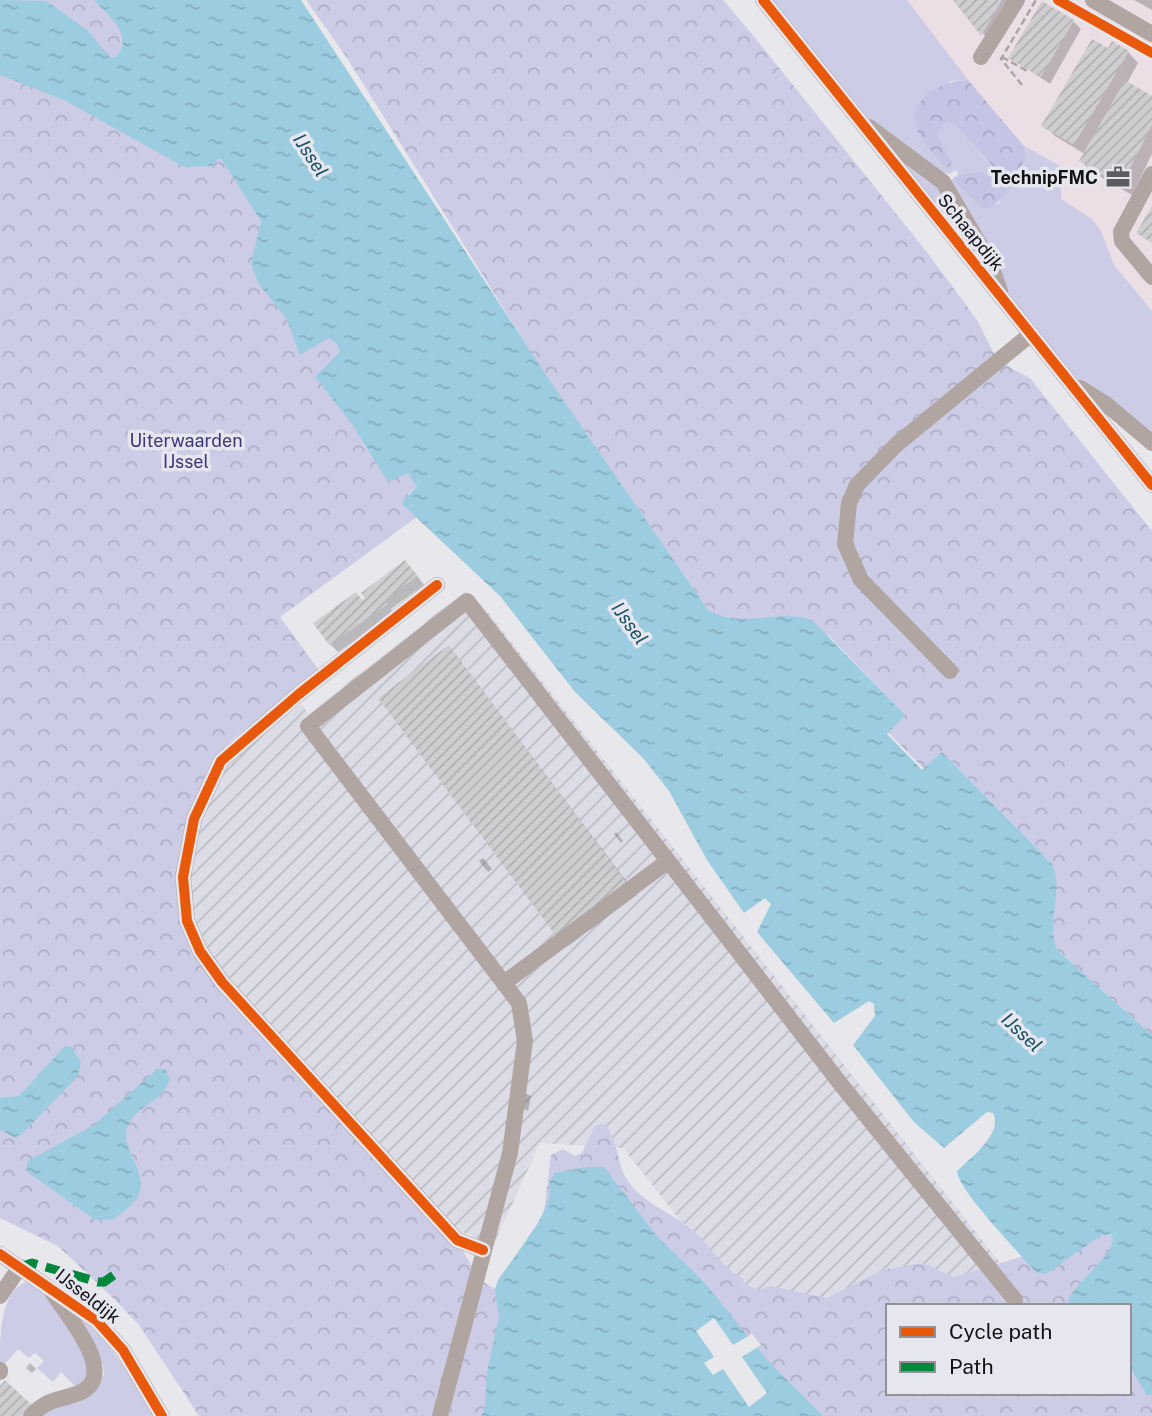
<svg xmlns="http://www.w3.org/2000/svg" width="1152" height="1416" viewBox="0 0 1152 1416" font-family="'Public Sans',sans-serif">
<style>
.commercial{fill:#ebdee5}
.industrial{fill:url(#industrial-furrows)}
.grass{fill:#cccce7}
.forest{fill:url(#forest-crowns)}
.park{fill:url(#park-crowns);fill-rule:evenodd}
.water{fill:url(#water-ripples)}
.pier{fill:#e8e8ec}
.shadow{fill:#0003}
.building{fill:url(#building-hatch)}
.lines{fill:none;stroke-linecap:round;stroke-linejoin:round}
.path{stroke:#aca5a3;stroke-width:2.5;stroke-dasharray:7 3.5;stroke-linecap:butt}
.minor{stroke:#b0a5a0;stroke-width:16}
.quiet{stroke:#00873e;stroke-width:9;stroke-dasharray:18 9;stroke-linecap:butt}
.cycleway-casing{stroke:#e6e6ee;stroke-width:15}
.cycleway{stroke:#e8590c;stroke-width:10}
.labels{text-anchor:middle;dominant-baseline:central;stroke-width:7;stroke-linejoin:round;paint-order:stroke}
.poi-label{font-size:18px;font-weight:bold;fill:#121215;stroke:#e6e6ee;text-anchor:end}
.street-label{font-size:18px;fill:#121215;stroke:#e6e6ee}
.park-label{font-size:18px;fill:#3d3678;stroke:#e6e6ee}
.water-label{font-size:19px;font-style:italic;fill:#134e61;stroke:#e6e6ee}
</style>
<defs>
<pattern id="industrial-furrows" width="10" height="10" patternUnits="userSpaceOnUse" patternTransform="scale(1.75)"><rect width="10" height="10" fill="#dcdce6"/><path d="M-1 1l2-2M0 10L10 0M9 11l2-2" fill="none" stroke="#bcbcc4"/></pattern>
<pattern id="forest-crowns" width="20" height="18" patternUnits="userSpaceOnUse" patternTransform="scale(1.75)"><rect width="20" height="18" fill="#c4c4e4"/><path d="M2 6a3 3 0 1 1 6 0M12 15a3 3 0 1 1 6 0" fill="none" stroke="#a7a7c3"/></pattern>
<pattern id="park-crowns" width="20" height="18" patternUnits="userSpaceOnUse" patternTransform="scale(1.75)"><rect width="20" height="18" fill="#cccce7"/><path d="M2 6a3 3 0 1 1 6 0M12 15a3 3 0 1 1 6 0" fill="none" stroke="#aeaec5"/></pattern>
<pattern id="water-ripples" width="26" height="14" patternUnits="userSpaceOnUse" patternTransform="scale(1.75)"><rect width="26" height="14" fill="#9bccdf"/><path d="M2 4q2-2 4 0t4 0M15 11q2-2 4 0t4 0" fill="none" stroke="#84aebe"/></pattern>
<pattern id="building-hatch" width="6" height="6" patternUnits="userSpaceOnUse" patternTransform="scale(1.75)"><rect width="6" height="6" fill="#ceced1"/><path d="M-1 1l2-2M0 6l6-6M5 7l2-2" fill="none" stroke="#b0b0b3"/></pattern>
</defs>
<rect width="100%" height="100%" fill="#e8e8ec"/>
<path class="commercial" d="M891 0H1152V354Z"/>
<path class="industrial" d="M465 591 487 611 1034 1306H888V1393L1026 1416H865L802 1375 623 1148 540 1143 493 1246 458 1230 213 965 191 920 189 857 217 776 266 730 302 704 308 714Z"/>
<path class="grass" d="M770 0H907L968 80 951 81 915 116 952 162 937 134 947 122 955 125 994 169 990 178 954 180 971 196 998 204 1026 156 1024 146 1064 168 1066 174 1061 184V199L1092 219 1101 231 1114 265 1152 311V440L1072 375 1006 291 949 182 958 174 956 170 949 174 930 168 859 111Z
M881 137 936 182 992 273Z
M26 1282 38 1285 84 1348 91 1373 77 1388 61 1372 53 1382 37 1368 44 1361 35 1353 29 1358 18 1349 3 1366 0 1363C0 1335 0 1292 26 1282Z
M74 1313C111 1339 131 1378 154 1416H38L88 1394 104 1375 103 1365Z"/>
<path class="forest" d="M968 80 1024 146 1026 156C1018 174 1004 207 983 209L953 180 963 174 982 172 990 178 994 168 955 125 947 122 937 134 952 162 947 169C938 158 925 146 919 134 902 100 941 81 968 80Z"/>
<path class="park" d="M0 0H104L182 110 226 165 340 345 417 487 408 494V499L421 514 280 617 321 673 234 738 218 754 181 863 193 945 458 1243 472 1266 471 1273 494 1289 544 1213 551 1155 563 1149 575 1156 582 1153 594 1127 602 1123C619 1135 616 1165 628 1181 646 1207 676 1213 697 1234 713 1249 723 1269 744 1279L743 1283 758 1290 770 1286 827 1298 882 1270 914 1264 928 1265 954 1277 1107 1231 1152 1285V1416H199L139 1325 113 1298 58 1246 0 1218ZM888 1306H1129V1393H888Z
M306 0H723L752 34 926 251 977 320 993 352 1011 368 1030 378 1152 531V1035L1058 951 1052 939V864L945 755 926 771 886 730 903 713 829 636 773 618 736 620 721 618 708 610 549 381 347 58Z"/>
<path class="water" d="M0 0 46 1 87 30 110 57H116C135 36 109 16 94 0H301L550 381 708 610C742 630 778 608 812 620L905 715 887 734 922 770 942 752 1052 864C1065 893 1044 922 1058 951L1152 1035V1395H1147L1129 1365V1306H1071L1068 1300C1077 1280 1112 1258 1113 1239L1110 1234 1100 1236 1046 1274 1036 1272C1021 1255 957 1189 957 1171 970 1158 1004 1133 993 1113L987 1112 944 1148 914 1122 853 1045 875 1016 874 1004 869 1001 834 1023 757 932 771 904 765 898 744 913 707 860 669 791 643 758 575 692 500 596 403 505V500L417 487 408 473 388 482 352 424 315 377 340 352 337 344 329 338 300 355 286 318 258 283 251 263 261 221 222 160 219 158 212 166 184 167 64 100 0 75Z
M65 1046 71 1047 81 1062 78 1076 21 1135 15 1138 0 1129V1098L19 1096Z
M157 1069H165L170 1078C165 1102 136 1105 128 1125 117 1149 152 1172 137 1198 132 1206 120 1214 113 1220L94 1219 26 1171 28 1161 94 1125Z
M587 1167H604L656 1235 704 1282 769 1362 823 1416H481L485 1408 487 1372 499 1317 495 1290 498 1280 538 1224 549 1199 550 1180 555 1173Z"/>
<path class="pier" d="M714 1318 733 1345 752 1334 761 1345 742 1357 767 1393 749 1407 723 1369 713 1375 704 1363 714 1357 696 1331Z"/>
<path class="shadow" d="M955 0H1014L990 42Z
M1134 0H1152V10Z
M1073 21 1081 29 1050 84 1011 58Z
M1108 51 1128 52 1138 63 1127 83 1152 98V154L1132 195 1092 172 1081 161 1085 154 1055 136 1044 125Z
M413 570 424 585 391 609 394 613 338 652 330 644 363 602Z
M449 647 637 895 568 946 558 935Z
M616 832 623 841 621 843 614 834Z
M483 858 492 869 488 872 479 861Z
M525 1093 531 1096 528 1111 522 1108Z
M30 1363 36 1369 32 1373 26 1368Z"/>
<path class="building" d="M953 0H1002L981 36Z
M1042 1 1074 20 1041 77 1008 58Z
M1092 39 1108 48 1112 41 1129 51 1074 145 1041 126Z
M1125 80 1152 96V125L1121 186 1079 161Z
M1152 206V243L1136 233Z
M405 560 417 576 385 600 388 604 329 645 313 623 356 592 362 600 365 598 361 593Z
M449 645 627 883 556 936 378 698Z
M5 1380 32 1405 21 1416H0V1386Z"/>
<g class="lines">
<path class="path" d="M1002 57 1029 72
M1022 85 1001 59 1036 0"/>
<path class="minor" d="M763 0 1152 485
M1093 0 1152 34
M981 57 1017 0
M869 127 943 182 989 260 1000 291
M1152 174 1121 232 1122 241 1152 277
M1080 388 1106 404 1152 443
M437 585 299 694 221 761 194 819 183 877 187 921 200 951 222 982 457 1240 483 1250
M950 671 861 580 845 544 849 503 857 485 896 445 1031 334
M504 983 668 861
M0 1254 97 1321 123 1350 162 1416
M0 1296 20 1267
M0 1370V1372
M31 1416C48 1398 58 1401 79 1393 121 1376 66 1314 52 1292
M440 1416 510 1153 525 1041 519 1003 308 726 467 601 839 1082 1015 1300"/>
<path class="quiet" d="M20 1267 32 1263 98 1282H104L118 1272"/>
<g class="cycleway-casing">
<path id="cycleway" d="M763 0 1152 485
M1058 0 1152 53
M437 585 299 694 221 761 194 819 183 877 187 921 200 951 222 982 457 1240 483 1250
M0 1254 97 1321 123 1350 162 1416"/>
</g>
<use href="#cycleway" class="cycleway"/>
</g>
<defs>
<g id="office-bare" transform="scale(1.89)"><path d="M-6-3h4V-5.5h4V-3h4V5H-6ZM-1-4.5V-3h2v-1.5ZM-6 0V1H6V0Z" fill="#5d5d60" stroke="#e6e6ee" stroke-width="2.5" paint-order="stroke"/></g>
</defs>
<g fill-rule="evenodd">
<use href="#office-bare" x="1118" y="177"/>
</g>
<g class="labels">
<g class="poi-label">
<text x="1098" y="177">TechnipFMC</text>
</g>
<g class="street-label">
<text transform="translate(971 232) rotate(51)">Schaapdijk</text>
<text transform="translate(88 1296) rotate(38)">IJsseldijk</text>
</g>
<g class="park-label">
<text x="186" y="440">Uiterwaarden<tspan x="186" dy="21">IJssel</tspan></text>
</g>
<g class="water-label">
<text transform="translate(311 155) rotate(57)">IJssel</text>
<text transform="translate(630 623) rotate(54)">IJssel</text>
<text transform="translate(1022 1032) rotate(43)">IJssel</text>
</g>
</g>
<rect x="886" y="1304" width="245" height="91" fill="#e6e6ee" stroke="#919197" stroke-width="2"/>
<rect x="900" y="1327" width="35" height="10" fill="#e8590c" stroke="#919197" stroke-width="2"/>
<text x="949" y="1339" font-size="21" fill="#121215">Cycle path</text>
<rect x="900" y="1362" width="35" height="10" fill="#00873e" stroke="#919197" stroke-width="2"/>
<text x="949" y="1374" font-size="21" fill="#121215">Path</text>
</svg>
